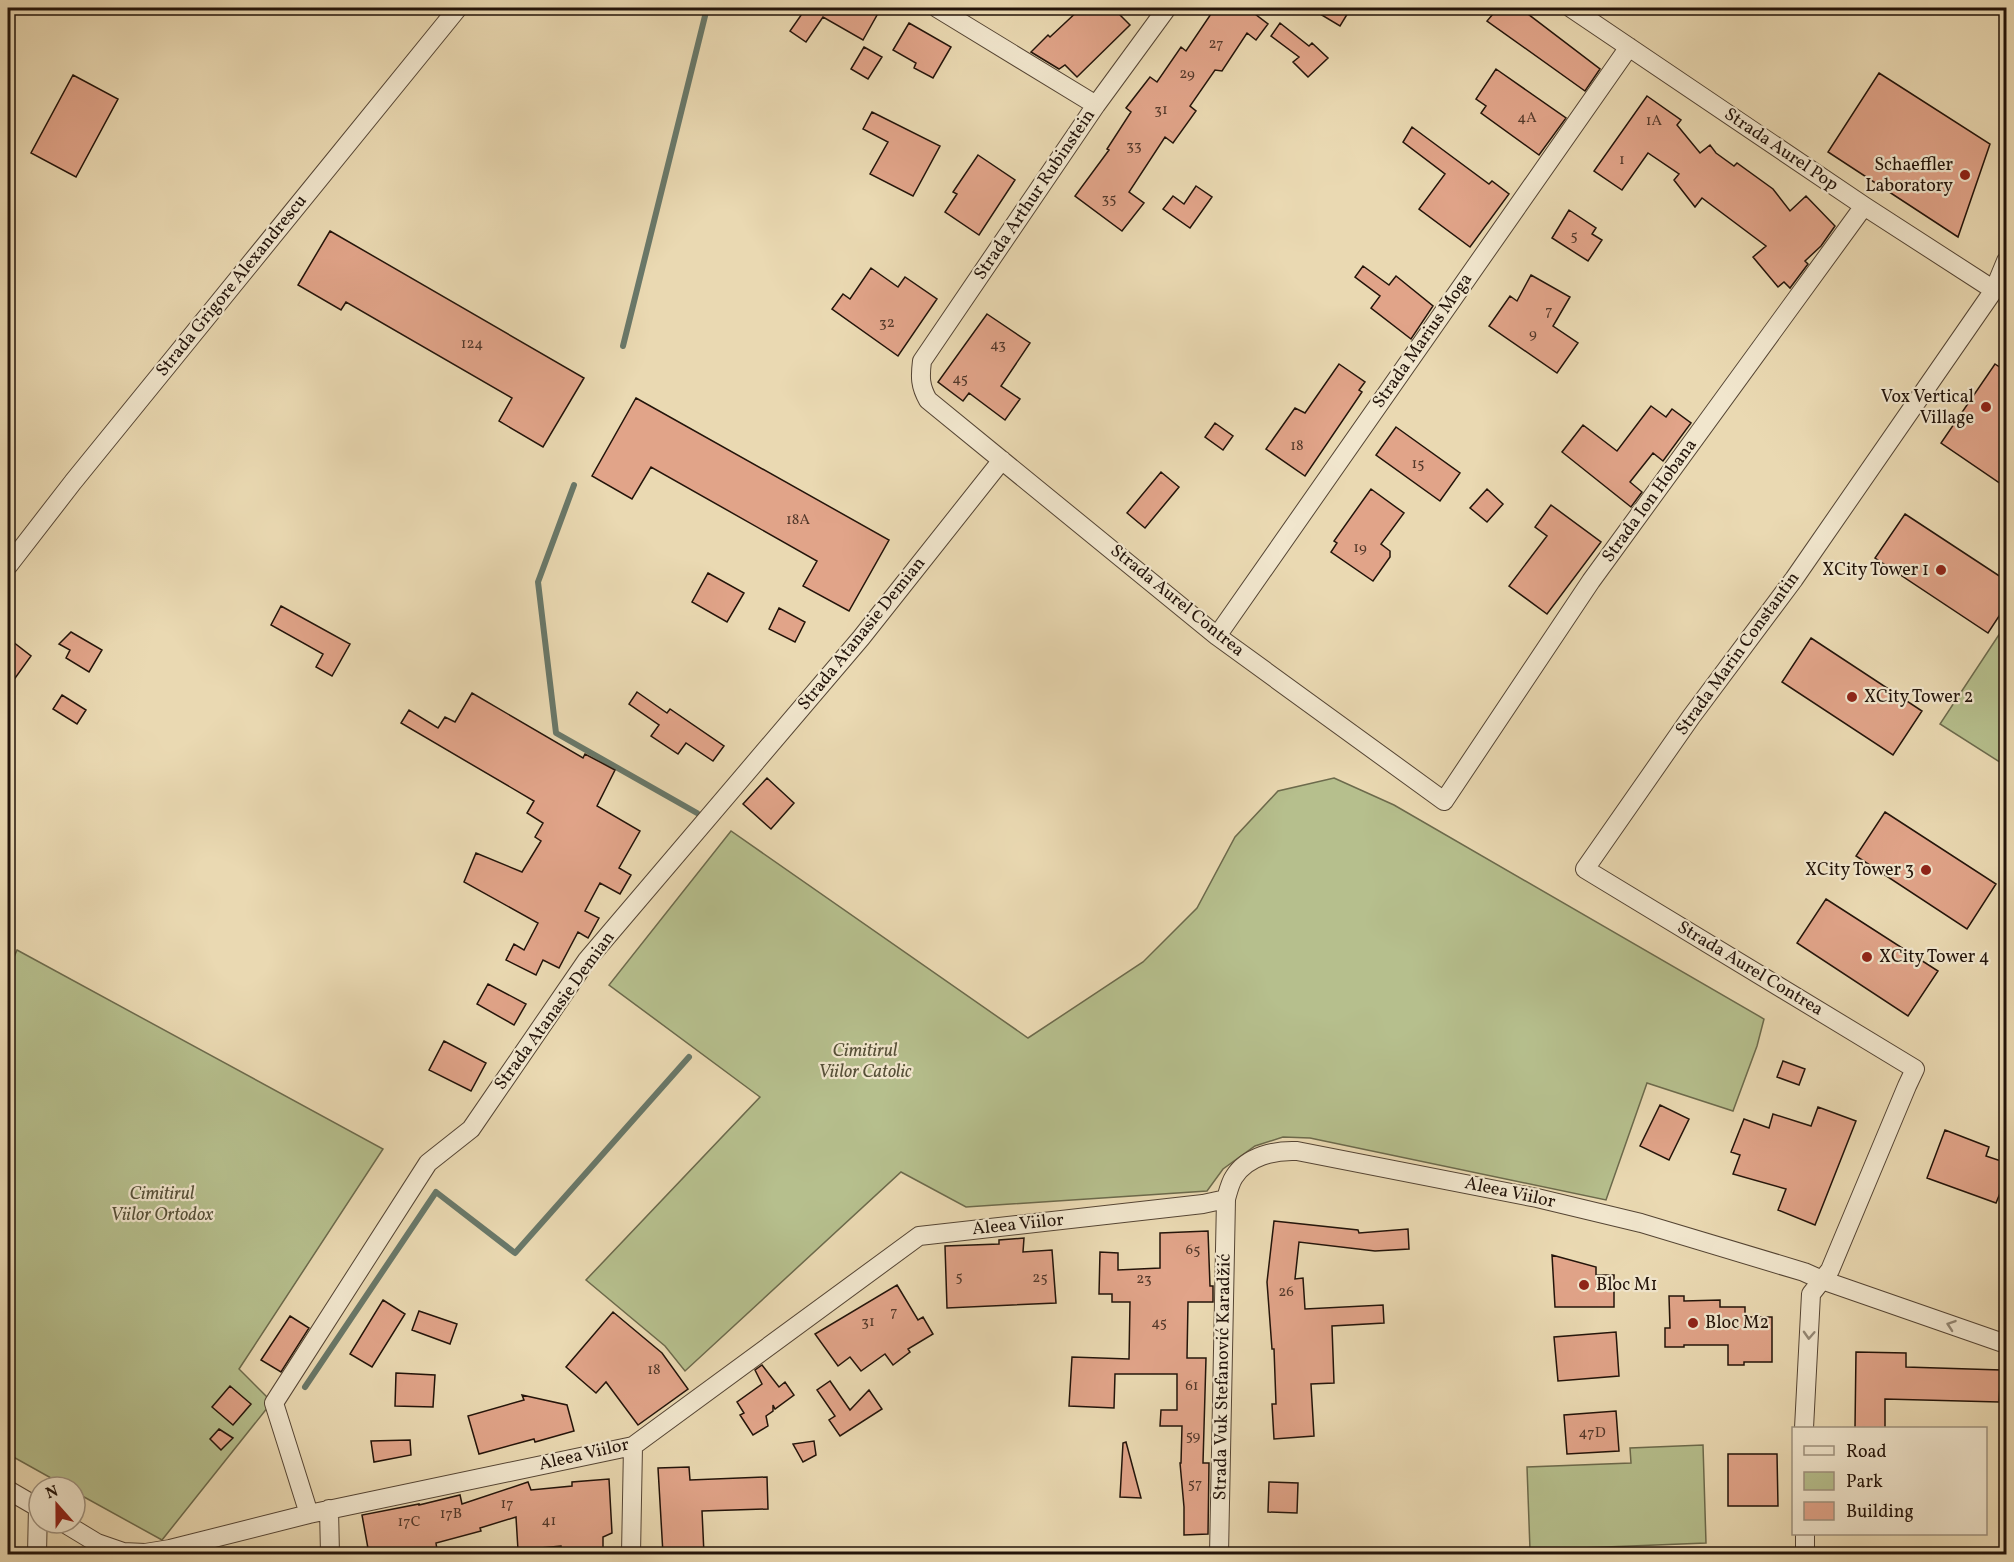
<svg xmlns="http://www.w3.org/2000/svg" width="2014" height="1562" viewBox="0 0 2014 1562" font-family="Vollkorn,serif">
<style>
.green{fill:#b6bf8d;stroke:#6c6a4c;stroke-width:1.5}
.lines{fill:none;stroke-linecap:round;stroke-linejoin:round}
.stream{stroke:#697869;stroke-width:6}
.building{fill:#e1a489;stroke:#23140a;stroke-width:1.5}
.minor-casing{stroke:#554534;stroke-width:20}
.minor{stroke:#f1e6cd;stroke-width:18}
.oneway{stroke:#948875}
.poi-dot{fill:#8f2418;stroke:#f1e6cd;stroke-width:2}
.labels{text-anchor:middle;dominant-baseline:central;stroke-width:4.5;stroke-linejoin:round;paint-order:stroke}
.number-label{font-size:15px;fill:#52382a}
.street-label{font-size:18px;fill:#23140a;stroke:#f1e6cd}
.poi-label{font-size:18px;fill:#23140a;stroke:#f1e6cd;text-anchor:end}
.park-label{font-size:18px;font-style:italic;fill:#565038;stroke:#f1e6cd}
</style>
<rect width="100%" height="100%" fill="#ead9b2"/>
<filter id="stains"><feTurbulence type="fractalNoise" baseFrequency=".00333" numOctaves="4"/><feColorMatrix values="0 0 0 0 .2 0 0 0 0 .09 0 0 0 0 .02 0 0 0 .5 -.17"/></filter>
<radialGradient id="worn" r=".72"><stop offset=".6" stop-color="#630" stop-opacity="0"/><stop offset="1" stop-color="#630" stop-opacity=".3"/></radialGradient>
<path class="green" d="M2006 624V766L1940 724Z
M1334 778 1394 805 1764 1019 1757 1046 1733 1111 1647 1083 1606 1200 1310 1138 1283 1137 1255 1146 1223 1169 1207 1191 966 1207 901 1172 685 1371 665 1346 586 1280 760 1097 609 985 731 831 1028 1038 1143 962 1197 908 1235 837 1278 791Z
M17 950 383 1149 239 1369 272 1402 162 1540 75 1492V1487H67L8 1454V971Z
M1703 1445 1706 1543 1530 1550 1527 1467 1631 1463 1630 1448Z"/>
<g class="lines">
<path class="stream" d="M623 346 707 8
M574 485 538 582 556 733 697 813
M305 1387 436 1192 515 1253 689 1057"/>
</g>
<path class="building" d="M806 8H881L863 40 823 17 806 42 790 31Z
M1081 8H1113L1130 25 1077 77 1065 65 1059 69 1031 52 1048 35 1050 37Z
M1215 8H1247L1268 24 1256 40 1247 33 1222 71 1215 70 1190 106 1196 111 1173 143 1165 137 1129 192 1144 203 1122 231 1075 196 1109 150 1107 149 1131 112 1126 108 1150 77 1157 82 1181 47 1186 51Z
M1310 8H1351L1340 26Z
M1498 8H1520L1600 69 1585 91 1487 21Z
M909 23 951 47 933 78 914 68 916 63 893 50Z
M1280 23 1309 46 1312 43 1328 58 1308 77 1293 62 1299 57 1271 36Z
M864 47 882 57 868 79 851 69Z
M1496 69 1566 118 1539 155 1481 113 1486 106 1476 99Z
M1879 73 1990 144 1958 237 1828 152Z
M73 75 118 99 76 177 31 153Z
M1647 96 1681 120 1677 125 1700 153 1710 145 1716 153 1734 166 1737 163 1773 189 1790 211 1806 196 1835 226 1821 246 1805 261 1808 264 1790 288 1784 282 1778 287 1753 257 1766 246 1702 198 1695 207 1674 180 1679 174 1648 153 1622 190 1594 171Z
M872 112 940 146 913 196 870 174 888 142 863 129Z
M1412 127 1489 184 1492 181 1509 194 1470 247 1419 209 1445 174 1403 142Z
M978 155 1015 180 979 235 945 212 957 194 953 192Z
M1196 186 1212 197 1190 228 1163 209 1173 196 1184 204Z
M1569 210 1596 228 1592 234 1602 240 1588 261 1552 238Z
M330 231 584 378 543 447 499 421 512 398 346 302 341 310 298 285Z
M1363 266 1389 285 1396 276 1433 306 1411 339 1371 308 1380 296 1355 277Z
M871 268 898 287 905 277 937 299 898 356 832 309 843 294 850 299Z
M1531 275 1570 297 1553 326 1578 343 1557 373 1489 326 1510 296 1517 301Z
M987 314 1030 343 1001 386 1020 399 1005 420 969 393 963 401 938 382Z
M1339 364 1365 382 1359 390 1362 392 1305 476 1266 449 1295 408 1305 413Z
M1995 364 2007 372V488L1941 443Z
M636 398 889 540 849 611 803 586 817 561 651 467 632 499 592 476Z
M1651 406 1666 417 1672 409 1691 423 1663 461 1653 453 1630 482 1642 492 1631 507 1562 452 1583 425 1617 451Z
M1215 423 1233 436 1223 450 1205 437Z
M1396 427 1460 473 1440 501 1376 455Z
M1161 472 1179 487 1145 528 1127 513Z
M1371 489 1404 513 1381 544 1390 551V557L1373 581 1331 552 1337 543 1334 541Z
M1487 489 1503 504 1487 522 1470 508Z
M1551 505 1601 542 1547 614 1509 586 1547 536 1535 527Z
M1905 514 2007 581V604L1988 633 1875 558Z
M708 573 744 593 727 622 692 602Z
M281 606 350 644 332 676 316 667 323 654 271 625Z
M779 608 805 622 795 642 769 629Z
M71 632 102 650 89 672 66 658 70 650 59 644Z
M8 638 31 656 8 688Z
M1811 638 1922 711 1893 755 1782 682Z
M637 692 667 713 670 709 724 746 713 761 686 743 678 754 651 736 659 725 629 704Z
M472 693 583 758 585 754 615 770 597 806 640 831 619 868 631 875 620 894 600 883 585 911 599 918 588 938 578 932 559 968 543 960 536 975 506 960 514 944 524 950 538 923 464 882 476 853 522 872 541 841 535 837 543 823 527 813 534 801 401 723 409 710 438 728 445 717 455 722Z
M62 695 86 710 77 724 53 709Z
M767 778 794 803 771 829 743 804Z
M1885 812 1996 884 1967 929 1856 856Z
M1826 899 1938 971 1908 1016 1797 943Z
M488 984 526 1004 514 1025 477 1004Z
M444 1041 486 1063 471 1091 429 1070Z
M1783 1061 1805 1069 1799 1085 1777 1077Z
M1660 1105 1689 1119 1669 1160 1640 1146Z
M1818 1107 1856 1121 1815 1225 1778 1210 1786 1189 1733 1174 1740 1155 1731 1152 1744 1119 1769 1128 1773 1114 1811 1126Z
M1945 1130 1989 1147 1986 1156 2007 1163V1176L1996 1203 1927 1178Z
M1274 1221 1358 1230 1359 1233 1408 1229 1409 1249 1375 1251 1299 1242 1295 1279 1303 1278 1305 1309 1383 1305 1384 1323 1332 1326 1334 1383 1311 1384 1314 1436 1274 1439 1272 1404H1276L1274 1349H1272L1267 1282Z
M1208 1231 1210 1286H1213V1302H1188L1187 1358H1206L1203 1463H1209L1208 1534 1184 1535V1507L1180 1463H1181L1182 1426H1160L1161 1410H1177V1374H1115L1114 1408 1069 1406 1072 1357 1129 1359 1130 1302H1112V1294H1099L1100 1252 1118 1253V1270L1160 1268V1233Z
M1024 1238 1023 1252 1052 1250 1056 1303 947 1308 945 1246 999 1244V1240Z
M1552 1255 1596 1267V1275H1614V1307H1555Z
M897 1285 918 1320 923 1317 933 1334 908 1349 910 1352 893 1365 885 1354 861 1371 850 1357 838 1366 815 1334Z
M1669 1296H1684V1301L1720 1300V1307H1745V1317H1772V1362H1744V1365H1728V1345H1684V1347H1665V1328H1670Z
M383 1300 405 1314 372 1367 350 1354Z
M419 1311 457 1324 450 1344 412 1330Z
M613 1312 662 1353 688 1389 638 1425 606 1382 596 1393 566 1367Z
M290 1316 309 1328 281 1372 261 1360Z
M1616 1332 1619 1376 1558 1381 1554 1337Z
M1856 1352 1906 1353V1367L2001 1370 1999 1402 1885 1399V1428H1855Z
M762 1365 779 1387 785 1382 794 1395 775 1409 773 1405V1411L766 1416 768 1426 753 1435 740 1415 744 1413 737 1402 762 1384 755 1370Z
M396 1373 435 1375 433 1407 395 1406Z
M830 1381 850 1410 869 1390 882 1409 840 1436 829 1420 835 1416 817 1390Z
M230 1386 251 1404 233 1425 212 1407Z
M522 1395 567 1405 574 1431 535 1442 534 1439 479 1454 468 1416 524 1400Z
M1616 1411 1619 1451 1567 1454 1564 1415Z
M219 1429 233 1438 221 1450 210 1439Z
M410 1440 411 1455 374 1462 371 1441Z
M814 1441 816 1455 803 1462 793 1444Z
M1126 1442 1141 1498 1120 1497 1123 1443Z
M1728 1454H1777L1778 1506H1728Z
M689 1467 690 1480 767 1477 768 1509 702 1511 704 1554H663L658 1468Z
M609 1479 612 1533 603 1537V1554H562L561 1546 518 1550 516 1517 480 1528 481 1531 436 1543 437 1550 419 1554H369L362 1515 419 1504V1505L460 1495 462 1504 528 1482 531 1490 572 1486V1482Z
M1269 1482 1298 1483 1297 1513 1268 1512Z"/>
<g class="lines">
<g class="minor-casing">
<path id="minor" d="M937 8 1096 105
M1167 8 1096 105 922 361C920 377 920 386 928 400L1217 636 1444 801 1591 581 1864 206
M1571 8 1864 206 1994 290
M8 566 73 482 458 8
M1217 636 1629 47
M1804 1428 1811 1294 1830 1270 1907 1086 1915 1069 1585 869 1691 717 1794 579 1994 290 2006 261
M8 1490 39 1508
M329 1509 330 1554
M309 1514 274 1403 428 1163 471 1129 587 960 861 638 1002 460
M64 1523 97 1543 123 1552 145 1553 170 1549 309 1514 633 1446 919 1236 1203 1204 1226 1199C1228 1192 1230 1183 1234 1177 1247 1156 1275 1150 1297 1151L1537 1198 1641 1223 1804 1272 1822 1280 2006 1344
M1805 1534V1554
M37 1554 38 1507
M631 1554 633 1446
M1219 1554 1226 1199"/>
</g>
<use href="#minor" class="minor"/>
</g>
<defs><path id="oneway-chevron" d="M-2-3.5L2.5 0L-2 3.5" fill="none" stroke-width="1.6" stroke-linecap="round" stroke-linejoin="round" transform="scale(1.5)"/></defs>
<g class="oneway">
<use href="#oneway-chevron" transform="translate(1951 1325) rotate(-161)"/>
<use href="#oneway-chevron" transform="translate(1809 1335) rotate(93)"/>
</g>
<g class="poi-dot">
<circle cx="1965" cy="175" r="6"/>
<circle cx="1986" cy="407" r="6"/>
<circle cx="1941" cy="570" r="6"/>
<circle cx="1852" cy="697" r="6"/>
<circle cx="1926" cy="870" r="6"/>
<circle cx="1867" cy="957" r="6"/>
<circle cx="1584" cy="1285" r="6"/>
<circle cx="1693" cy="1323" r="6"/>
</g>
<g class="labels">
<g class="number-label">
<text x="1216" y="44">27</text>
<text x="1187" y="74">29</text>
<text x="1161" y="110">31</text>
<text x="1527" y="118">4A</text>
<text x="1654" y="121">1A</text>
<text x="1134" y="146">33</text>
<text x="1622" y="160">1</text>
<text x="1109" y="199">35</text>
<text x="1574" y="236">5</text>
<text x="1549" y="311">7</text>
<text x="887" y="323">32</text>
<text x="1533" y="334">9</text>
<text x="472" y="344">124</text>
<text x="998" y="345">43</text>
<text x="960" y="379">45</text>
<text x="1297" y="446">18</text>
<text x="1418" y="464">15</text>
<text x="798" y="520">18A</text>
<text x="1360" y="548">19</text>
<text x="1193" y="1250">65</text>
<text x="959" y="1277">5</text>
<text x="1040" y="1278">25</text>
<text x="1144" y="1279">23</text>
<text x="1286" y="1292">26</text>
<text x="894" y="1312">7</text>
<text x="868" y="1322">31</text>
<text x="1159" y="1323">45</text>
<text x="654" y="1370">18</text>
<text x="1192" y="1386">61</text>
<text x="1592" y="1433">47D</text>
<text x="1193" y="1436">59</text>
<text x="1195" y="1484">57</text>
<text x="507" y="1504">17</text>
<text x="451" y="1514">17B</text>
<text x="549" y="1521">41</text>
<text x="409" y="1522">17C</text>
</g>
<g class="street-label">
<text transform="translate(1781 150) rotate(34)">Strada Aurel Pop</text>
<text transform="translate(1035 195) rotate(-56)">Strada Arthur Rubinstein</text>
<text transform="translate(232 286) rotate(-51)">Strada Grigore Alexandrescu</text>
<text transform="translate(1423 341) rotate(-55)">Strada Marius Moga</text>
<text transform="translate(1650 501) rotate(-54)">Strada Ion Hobana</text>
<text transform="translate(1177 601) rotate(39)">Strada Aurel Contrea</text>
<text transform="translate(862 634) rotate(-51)">Strada Atanasie Demian</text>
<text transform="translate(1738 654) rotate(-54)">Strada Marin Constantin</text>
<text transform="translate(1750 969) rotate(31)">Strada Aurel Contrea</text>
<text transform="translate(555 1011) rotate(-54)">Strada Atanasie Demian</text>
<text transform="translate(1510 1193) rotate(12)">Aleea Viilor</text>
<text transform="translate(1018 1225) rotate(-6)">Aleea Viilor</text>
<text transform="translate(1223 1377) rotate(-89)">Strada Vuk Stefanović Karadžić</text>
<text transform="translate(584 1455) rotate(-13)">Aleea Viilor</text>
</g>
<g class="poi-label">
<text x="1953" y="165">Schaeffler<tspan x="1953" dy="21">Laboratory</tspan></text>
<text x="1974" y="397">Vox Vertical<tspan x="1974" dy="21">Village</tspan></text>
<text x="1929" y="570">XCity Tower 1</text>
<text x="1864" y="697" text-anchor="start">XCity Tower 2</text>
<text x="1914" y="870">XCity Tower 3</text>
<text x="1879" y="957" text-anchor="start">XCity Tower 4</text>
<text x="1596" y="1285" text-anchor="start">Bloc M1</text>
<text x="1705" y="1323" text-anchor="start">Bloc M2</text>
</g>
<g class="park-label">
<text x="865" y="1051">Cimitirul<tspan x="865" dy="21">Viilor Catolic</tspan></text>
<text x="162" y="1194">Cimitirul<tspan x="162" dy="21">Viilor Ortodox</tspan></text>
</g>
</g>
<rect width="2014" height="1562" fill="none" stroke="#ead9b2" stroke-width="30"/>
<rect x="9" y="9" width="1996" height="1544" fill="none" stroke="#23140a" stroke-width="3"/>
<rect x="15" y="15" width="1984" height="1532" fill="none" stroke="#23140a" stroke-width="1.5"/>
<rect x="1792" y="1427" width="195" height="108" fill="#f1e6cd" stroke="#9f927f" stroke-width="1.5"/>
<rect x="1804" y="1446" width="30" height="9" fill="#f1e6cd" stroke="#9f927f" stroke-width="1.5"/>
<text x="1846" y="1457" font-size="18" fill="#23140a">Road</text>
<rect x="1804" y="1472" width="30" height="18" fill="#b6bf8d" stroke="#9f927f" stroke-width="1.5"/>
<text x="1846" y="1487" font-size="18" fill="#23140a">Park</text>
<rect x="1804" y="1502" width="30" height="18" fill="#e1a489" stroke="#9f927f" stroke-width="1.5"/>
<text x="1846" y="1517" font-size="18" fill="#23140a">Building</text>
<g transform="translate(57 1505) rotate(339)"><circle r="28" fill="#f1e6cd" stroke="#9f927f" stroke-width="1.5"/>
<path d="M0-4.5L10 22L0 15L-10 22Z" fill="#8f2418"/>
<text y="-9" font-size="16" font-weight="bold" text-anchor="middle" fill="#23140a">N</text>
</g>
<rect width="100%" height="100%" filter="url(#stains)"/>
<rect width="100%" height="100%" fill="url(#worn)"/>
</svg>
